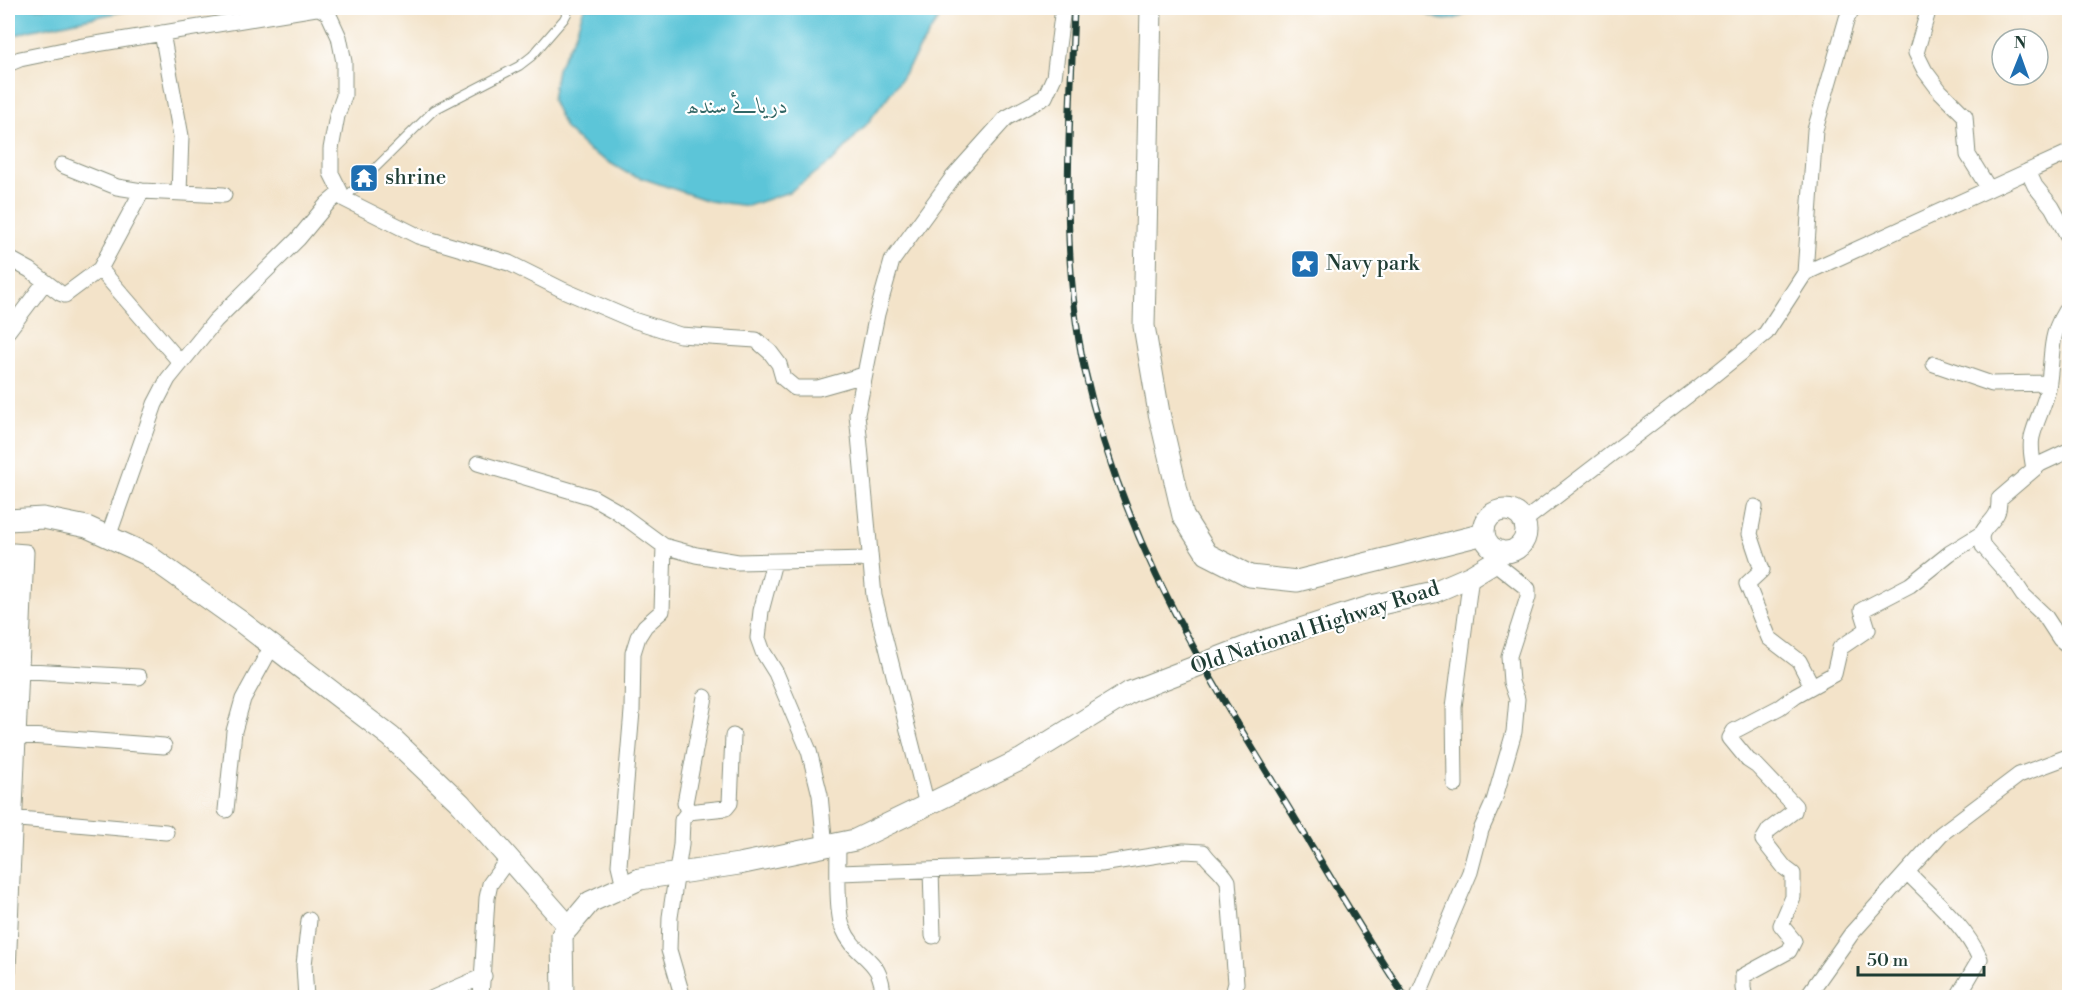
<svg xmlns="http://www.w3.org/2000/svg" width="2077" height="1005" viewBox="0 0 2077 1005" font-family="'Libre Bodoni',Amiri,serif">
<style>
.water{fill:#5cc5d8;stroke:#3e8186;stroke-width:1.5}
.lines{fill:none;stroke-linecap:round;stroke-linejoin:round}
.service-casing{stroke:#89907e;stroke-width:10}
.minor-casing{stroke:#89907e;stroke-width:17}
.secondary-casing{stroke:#89907e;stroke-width:23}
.service{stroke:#fff;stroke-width:8}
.minor{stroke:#fff;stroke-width:15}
.secondary{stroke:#fff;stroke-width:21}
.rail-casing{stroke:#1f3d34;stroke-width:7}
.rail{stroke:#fff;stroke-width:4.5;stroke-dasharray:14;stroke-linecap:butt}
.labels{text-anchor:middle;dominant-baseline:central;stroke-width:4.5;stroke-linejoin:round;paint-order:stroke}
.poi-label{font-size:21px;fill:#1f3d34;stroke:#fff;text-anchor:start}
.street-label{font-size:21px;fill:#1f3d34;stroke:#fff}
.water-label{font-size:22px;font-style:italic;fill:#316665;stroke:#fff}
</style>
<rect width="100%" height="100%" fill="#fff"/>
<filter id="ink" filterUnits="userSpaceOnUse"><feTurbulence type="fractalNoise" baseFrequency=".0167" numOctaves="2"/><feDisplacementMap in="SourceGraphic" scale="12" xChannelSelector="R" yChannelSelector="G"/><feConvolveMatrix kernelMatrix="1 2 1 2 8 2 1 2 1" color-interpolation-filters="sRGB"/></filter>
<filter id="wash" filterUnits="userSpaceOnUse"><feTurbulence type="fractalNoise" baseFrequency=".008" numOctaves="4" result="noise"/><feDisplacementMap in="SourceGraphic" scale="24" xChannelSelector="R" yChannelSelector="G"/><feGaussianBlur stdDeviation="1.35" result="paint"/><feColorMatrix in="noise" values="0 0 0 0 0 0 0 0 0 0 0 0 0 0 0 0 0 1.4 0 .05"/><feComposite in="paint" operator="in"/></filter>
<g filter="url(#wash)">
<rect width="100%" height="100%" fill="#f3e3c9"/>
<path class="water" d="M8 8H140L28 31 8 38Z
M584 8H945L899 82 866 125 834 160 789 192 748 206 709 201 627 173 588 150 565 128 552 100 557 69 575 35Z
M1420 8H1474C1457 23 1436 24 1420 8Z"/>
</g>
<g filter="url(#ink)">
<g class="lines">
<g class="service-casing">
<path id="service" d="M344 199 434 110 519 66 532 56 564 19 570 8"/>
</g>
<g class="minor-casing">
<path id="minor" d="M319 8 328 13 339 37 344 62V96L337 116 331 149V173L344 199 418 236 509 263 563 290 633 320 680 335 756 340 770 352 779 364 783 378 795 388H818L864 375
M1929 8 1916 53 1925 71 1940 91 1965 116 1968 155 1989 189
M162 33 181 136 179 193
M8 64 20 59 78 47 316 8
M62 165 117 187 142 191 224 195
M2028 171 2035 186 2052 207 2070 240
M8 258 30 270 60 293 65 295 100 269 142 191
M100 269 181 363
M1805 273 2070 152
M8 331 45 282
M1934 364 1992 384 2048 383
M2070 450 2040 464 1999 499C1999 503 1999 509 1997 513 1991 526 1976 530 1983 546L2013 580 2023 595 2045 616 2060 639 2070 647
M478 463 592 497 615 510 664 546 696 555 738 562 870 559
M2034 469C2032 458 2030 447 2032 437 2036 420 2045 405 2048 388 2054 352 2047 336 2070 304
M1755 507 1750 534 1762 570 1747 584 1769 638 1799 661 1812 686
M1524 521 1709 379 1766 333 1805 273 1815 130 1847 18 1853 8
M108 537 155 404 168 379 215 321 298 239 327 204 340 193
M774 562 761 611 758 638 763 652 776 673 809 751 820 795 825 847
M12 670 139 677
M8 713 13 551 26 552 8 971
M9 732 17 735 164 746
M1455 785 1454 707 1471 576
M927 805 874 596 857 414 877 314 892 261 953 177 1006 118 1045 97 1054 77 1063 8
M226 810 234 731 243 699 272 646
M688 812 685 803 705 697
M8 818 166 832
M838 844C838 863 836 913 843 928 856 960 883 956 883 998
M931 870 933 936
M1907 872C1932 898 1965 925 1980 959L1957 998
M839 873 1101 864 1184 851 1203 852C1210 863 1221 869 1228 881L1236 983 1232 998
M624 886 619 865 632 711 633 653 638 637 645 626 662 611 664 546
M306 998 304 965 309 920
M433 998 484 976
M481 998 487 898 490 884 508 859
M683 998 669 950 670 917 681 845 682 820 688 812 726 808 730 803 733 736
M1417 998 1470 872 1481 830 1494 801 1514 732 1517 699 1511 682 1509 656 1528 597V589L1494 562
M1745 998 1743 988V976L1789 951 1794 941 1781 925 1793 897V874L1785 868 1763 840 1769 830 1794 811 1795 806 1757 766 1748 760 1730 738 1734 731 1780 707 1796 695 1834 674 1840 648 1868 629 1862 610 1910 585 1950 553 1981 534
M1806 998 1852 933 1941 834 2019 775 2070 756"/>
</g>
<g class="secondary-casing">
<path id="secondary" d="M1151 8 1144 326 1159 413 1183 516 1207 554 1250 576 1297 581 1484 534
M1484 531a21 21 0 1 1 42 0a21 21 0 1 1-42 0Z
M8 520 43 518 87 527 146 554 240 621 391 737 460 803 569 927
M563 998 562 935 590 902 640 879 739 864 855 840 1022 759 1130 692 1254 644 1372 606 1434 592 1471 576 1494 562 1500 551"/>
</g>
<use href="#service" class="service"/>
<use href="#minor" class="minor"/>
<use href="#secondary" class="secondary"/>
<g class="rail-casing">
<path id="rail" d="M1074 8C1070 127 1059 249 1084 367 1106 467 1146 563 1196 652 1220 696 1247 739 1273 782 1317 854 1359 928 1406 998"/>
</g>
<use href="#rail" class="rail"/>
</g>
</g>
<defs>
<g id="temple-square" transform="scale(1.5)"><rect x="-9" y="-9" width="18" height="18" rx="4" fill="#1f6fb2" stroke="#fff"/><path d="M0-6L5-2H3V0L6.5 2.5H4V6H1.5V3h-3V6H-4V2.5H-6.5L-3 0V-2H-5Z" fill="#fff"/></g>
<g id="sight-square" transform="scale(1.5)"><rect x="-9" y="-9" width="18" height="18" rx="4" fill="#1f6fb2" stroke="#fff"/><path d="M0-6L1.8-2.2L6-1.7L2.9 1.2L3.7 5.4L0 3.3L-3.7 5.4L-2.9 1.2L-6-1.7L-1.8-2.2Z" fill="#fff"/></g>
</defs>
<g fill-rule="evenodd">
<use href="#temple-square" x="364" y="178"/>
<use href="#sight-square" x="1305" y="264"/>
</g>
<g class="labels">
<g class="poi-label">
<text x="385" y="178">shrine</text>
<text x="1326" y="264">Navy park</text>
</g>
<g class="street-label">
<text transform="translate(1315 628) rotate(-18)">Old National Highway Road</text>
</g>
<g class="water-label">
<text x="737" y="106">دریائے سندھ</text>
</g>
</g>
<rect width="2077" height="1005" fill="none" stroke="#fff" stroke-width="30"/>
<g transform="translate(2020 57) rotate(1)"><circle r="28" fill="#ffffff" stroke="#a5b1ae" stroke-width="1.5"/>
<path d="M0-4.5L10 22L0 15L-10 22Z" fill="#1f6fb2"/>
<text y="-9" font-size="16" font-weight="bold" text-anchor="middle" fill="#1f3d34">N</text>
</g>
<path d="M1858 966v9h126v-9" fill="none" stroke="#1f3d34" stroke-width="3"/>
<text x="1867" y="966" font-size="18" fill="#1f3d34" stroke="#ffffff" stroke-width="4.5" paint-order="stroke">50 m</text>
</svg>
